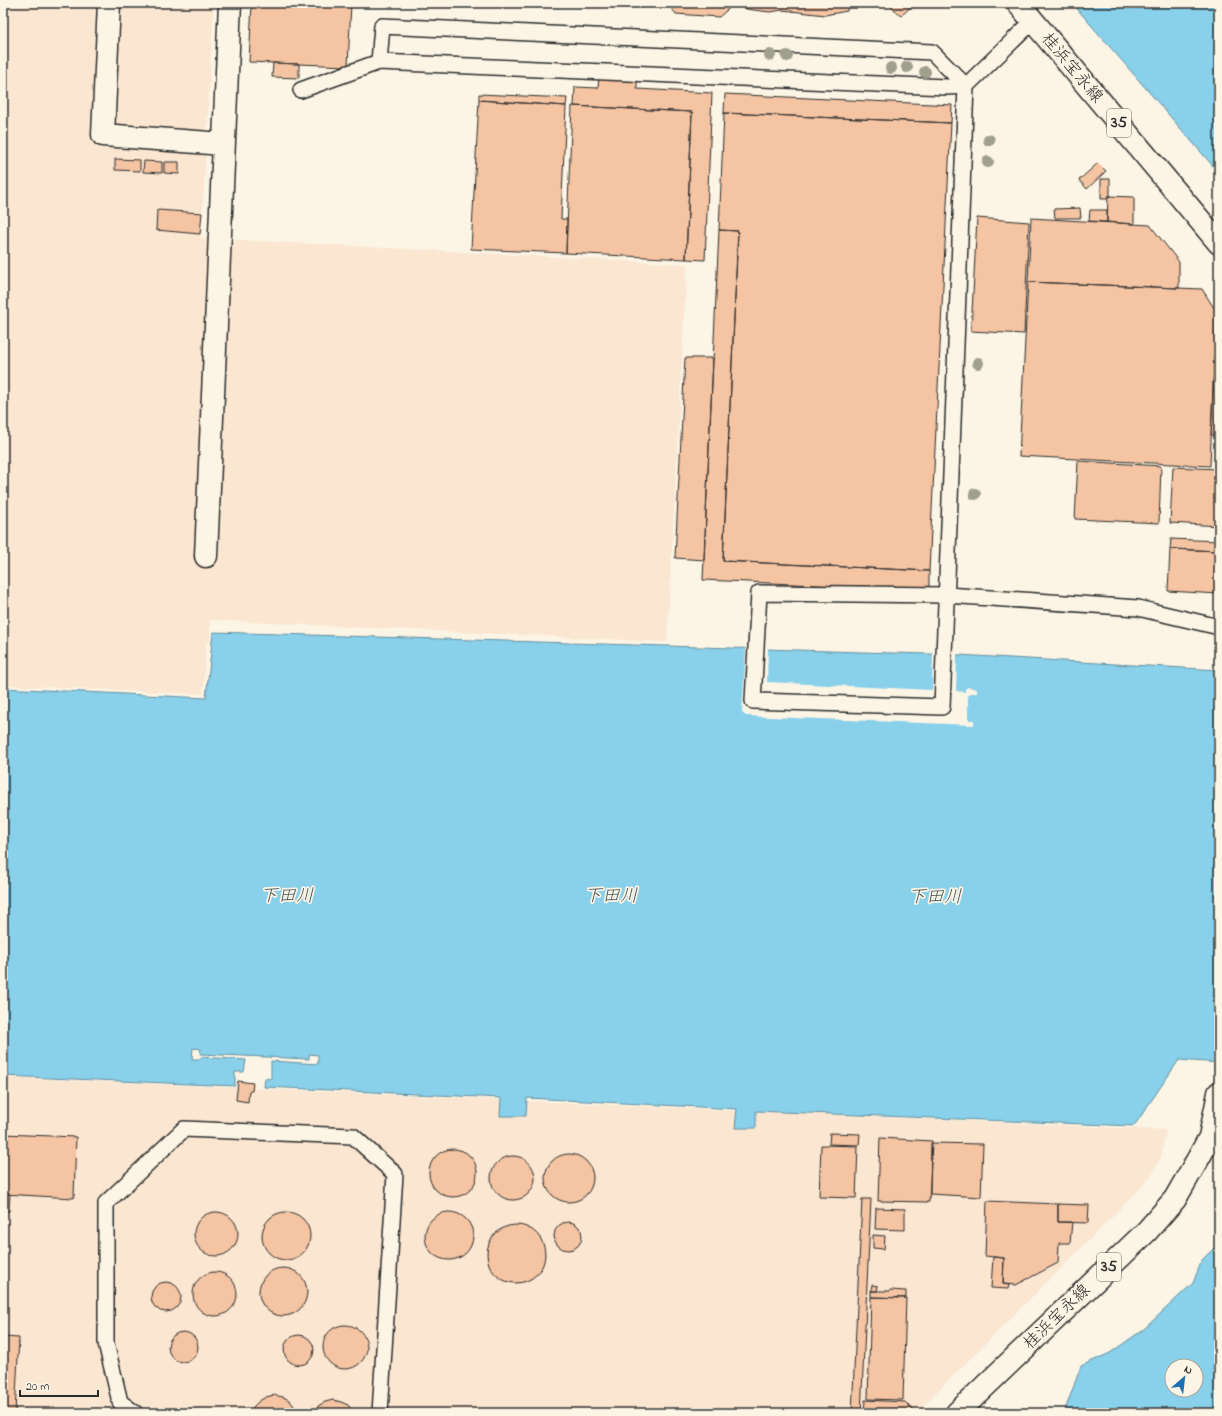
<svg xmlns="http://www.w3.org/2000/svg" width="1222" height="1416" viewBox="0 0 1222 1416" font-family="'Indie Flower','Klee One',sans-serif">
<style>
.built{fill:#fae6d1}
.water{fill:#89d0ea;stroke:#638e9e;fill-rule:evenodd}
.pier{fill:#fcf5e5}
.building{fill:#f4c4a3;stroke:#2b2b2b}
.lines{fill:none;stroke-linecap:round;stroke-linejoin:round}
.service-casing{stroke:#2b2b2b;stroke-width:18}
.minor-casing{stroke:#2b2b2b;stroke-width:25}
.primary-casing{stroke:#2b2b2b;stroke-width:25}
.service{stroke:#fcf5e5;stroke-width:15}
.minor{stroke:#fcf5e5;stroke-width:22}
.primary{stroke:#fcf5e5;stroke-width:22}
.tree{fill:#a09e8c}
.labels{text-anchor:middle;dominant-baseline:central;stroke-width:3.5;stroke-linejoin:round;paint-order:stroke}
.shield{fill:#fcf5e5;stroke:#6a6863;stroke-width:1}
.shield-label{font-size:16px;font-weight:bold;fill:#2b2b2b}
.street-label{font-size:17px;fill:#2b2b2b;stroke:#fcf5e5}
.water-label{font-size:18px;font-style:italic;fill:#42545b;stroke:#fcf5e5}
</style>
<rect width="100%" height="100%" fill="#fcf5e5"/>
<filter id="ink" filterUnits="userSpaceOnUse"><feTurbulence type="fractalNoise" baseFrequency=".025" numOctaves="2"/><feDisplacementMap in="SourceGraphic" scale="8" xChannelSelector="R" yChannelSelector="G"/><feConvolveMatrix kernelMatrix="1 2 1 2 8 2 1 2 1" color-interpolation-filters="sRGB"/></filter>
<g filter="url(#ink)">
<path class="built" d="M3 3H214L201 238 687 264 667 642 210 620V643H206L203 694 3 685Z
M3 1077 1166 1130 1161 1157 1150 1177 1136 1193 916 1413H3Z"/>
<path class="water" d="M1072 3H1219V173Z
M213 632 959 655 1219 670V1063L1179 1060 1134 1126 756 1111V1128H735L737 1109 527 1098 526 1116H500L501 1098 264 1087 265 1078 271 1079V1061L318 1064V1055L309 1054V1059L200 1054 201 1049 193 1048 192 1059H200L201 1057 246 1060 244 1072H235V1086L3 1076V688L206 698Z
M1219 1243V1413H1064L1081 1366 1110 1353 1144 1329 1193 1283 1202 1260ZM1172 1366H1196V1390H1172Z"/>
<path class="pier" d="M746 646 768 647 767 682 932 690 933 653 957 654 956 691 965 692V689L968 687 977 689V693H971L968 696V718L969 720H974V725L746 716 742 713Z"/>
<path class="building" d="M252 3H351L348 66 249 62Z
M667 3H735L719 17 676 14Z
M740 3H739H848L847 11 825 15 782 10 770 12 746 9 745 4Z
M892 3H915L901 16 892 8Z
M273 63 299 64V78L272 77Z
M599 77 637 78V89L712 93 705 260 686 259 692 112 574 106 575 87 598 88Z
M479 94 567 98 566 106 479 100Z
M725 94 952 105 951 123 724 113Z
M479 100 566 106 561 219H567L566 253 471 249Z
M572 106 692 112 686 259 566 253Z
M724 113 951 123 929 571 723 561 738 231 719 230Z
M115 159 140 160V171L115 170Z
M144 161 162 162V173L143 172Z
M164 162H179V174L164 173Z
M1098 163 1106 171 1087 189 1079 180Z
M1101 179H1110V196H1108L1107 199H1101Z
M1108 196 1134 197V224L1107 222Z
M1080 208 1081 218H1055L1054 209Z
M157 210 202 213 200 234 156 230Z
M1090 210H1107V222L1089 221Z
M977 218 1029 222 1024 334 971 331Z
M1031 218 1150 225 1179 262V288L1028 282Z
M719 230 738 231 723 561 929 571V590L703 580Z
M1028 282 1202 289 1216 311 1210 466 1019 456Z
M685 358H713L704 560 675 558Z
M1214 366H1219V435H1211Z
M1078 461 1161 466 1159 523 1075 519Z
M1173 467 1219 469V526L1170 523Z
M1171 539 1219 541V551L1170 549Z
M1170 549 1219 551V594L1168 591Z
M238 1081 253 1083 252 1091H249L248 1102 236 1100Z
M830 1133 860 1134 859 1145 829 1144Z
M3 1134 76 1137 74 1198 3 1194Z
M880 1138 932 1141 929 1202 878 1201Z
M931 1143 983 1144 981 1197 930 1194Z
M821 1145 858 1146 856 1198 819 1197Z
M429 1173a24 24 0 1 1 48 0a24 24 0 1 1-48 0Z
M545 1178a24 24 0 1 1 48 0a24 24 0 1 1-48 0Z
M491 1178a22 22 0 1 1 44 0a22 22 0 1 1-44 0Z
M3 1194H10L9 1211H3Z
M862 1199H871L861 1413H852Z
M987 1201 1058 1204V1222H1072L1070 1243H1059L1058 1263 1016 1285 1003 1284 1004 1258 985 1256Z
M1058 1204 1089 1205 1088 1223 1058 1222Z
M876 1208 905 1209V1230L875 1229Z
M262 1236a24 24 0 1 1 48 0a24 24 0 1 1-48 0Z
M425 1236a24 24 0 1 1 48 0a24 24 0 1 1-48 0Z
M194 1234a22 22 0 1 1 44 0a22 22 0 1 1-44 0Z
M554 1236a14 14 0 1 1 28 0a14 14 0 1 1-28 0Z
M487 1254a29 29 0 1 1 58 0a29 29 0 1 1-58 0Z
M873 1235 885 1236 884 1249 873 1248Z
M993 1257 1004 1258 1003 1284 1009 1285 1008 1289 991 1288Z
M259 1292a24 24 0 1 1 48 0a24 24 0 1 1-48 0Z
M193 1294a22 22 0 1 1 44 0a22 22 0 1 1-44 0Z
M151 1297a15 15 0 1 1 30 0a15 15 0 1 1-30 0Z
M872 1285 878 1286 877 1291H871Z
M890 1290 906 1291V1298L871 1297V1291H890Z
M871 1297 906 1298 903 1400 868 1399Z
M323 1347a22 22 0 1 1 44 0a22 22 0 1 1-44 0Z
M168 1347a15 15 0 1 1 30 0a15 15 0 1 1-30 0Z
M284 1350a15 15 0 1 1 30 0a15 15 0 1 1-30 0Z
M3 1337 19 1338 15 1413H3Z
M274 1395 283 1397 289 1400 294 1406 298 1413H251L253 1407 259 1401 266 1397Z
M333 1400 341 1402 348 1405 354 1413H312L318 1406 325 1402Z
M865 1400 905 1402 915 1412 864 1413Z"/>
<g class="lines">
<g class="service-casing">
<path id="service" d="M379 62 946 87 966 86 942 707 753 701 759 593 947 595 1138 608 1219 627
M301 90 379 62 382 26 932 52 966 86 1033 21
M135 1413 120 1402 106 1343V1203L184 1129 353 1136 395 1174 380 1413"/>
</g>
<g class="minor-casing">
<path id="minor" d="M109 3 103 135 223 144
M206 556 230 3"/>
</g>
<g class="primary-casing">
<path id="primary" d="M1018 3 1219 243
M957 1413 1147 1231 1175 1199 1198 1159 1210 1137 1219 1093"/>
</g>
<use href="#service" class="service"/>
<use href="#minor" class="minor"/>
<use href="#primary" class="primary"/>
</g>
<g class="tree">
<circle cx="770" cy="55" r="6"/>
<circle cx="787" cy="56" r="6"/>
<circle cx="907" cy="67" r="6"/>
<circle cx="891" cy="68" r="6"/>
<circle cx="925" cy="72" r="6"/>
<circle cx="989" cy="140" r="6"/>
<circle cx="988" cy="162" r="6"/>
<circle cx="978" cy="363" r="6"/>
<circle cx="975" cy="494" r="6"/>
</g>
</g>
<g class="labels">
<g class="shield">
<rect x="1107" y="109" width="24" height="28" rx="3"/>
<rect x="1097" y="1253" width="24" height="28" rx="3"/>
</g>
<g class="shield-label">
<text x="1119" y="123">35</text>
<text x="1109" y="1267">35</text>
</g>
<g class="street-label">
<text transform="translate(1072 68) rotate(50)">桂浜宝永線</text>
<text transform="translate(1057 1317) rotate(-44)">桂浜宝永線</text>
</g>
<g class="water-label">
<text x="287" y="897">下田川</text>
<text x="611" y="897">下田川</text>
<text x="935" y="898">下田川</text>
</g>
</g>
<rect width="1222" height="1416" fill="none" stroke="#fcf5e5" stroke-width="16"/>
<rect x="8" y="8" width="1206" height="1400" fill="none" stroke="#2b2b2b" stroke-width="1.5" filter="url(#ink)"/>
<g transform="translate(1184 1378) rotate(28)"><circle r="19" fill="#fcf5e5" stroke="#a8a49b"/>
<path d="M0-3L7 15L0 10L-7 15Z" fill="#1f6fb2"/>
<text y="-6" font-size="11" font-weight="bold" text-anchor="middle" fill="#2b2b2b">N</text>
</g>
<path d="M20 1390v6h78v-6" fill="none" stroke="#2b2b2b" stroke-width="2"/>
<text x="26" y="1390" font-size="12" fill="#2b2b2b" stroke="#fcf5e5" stroke-width="3" paint-order="stroke">20 m</text>
</svg>
